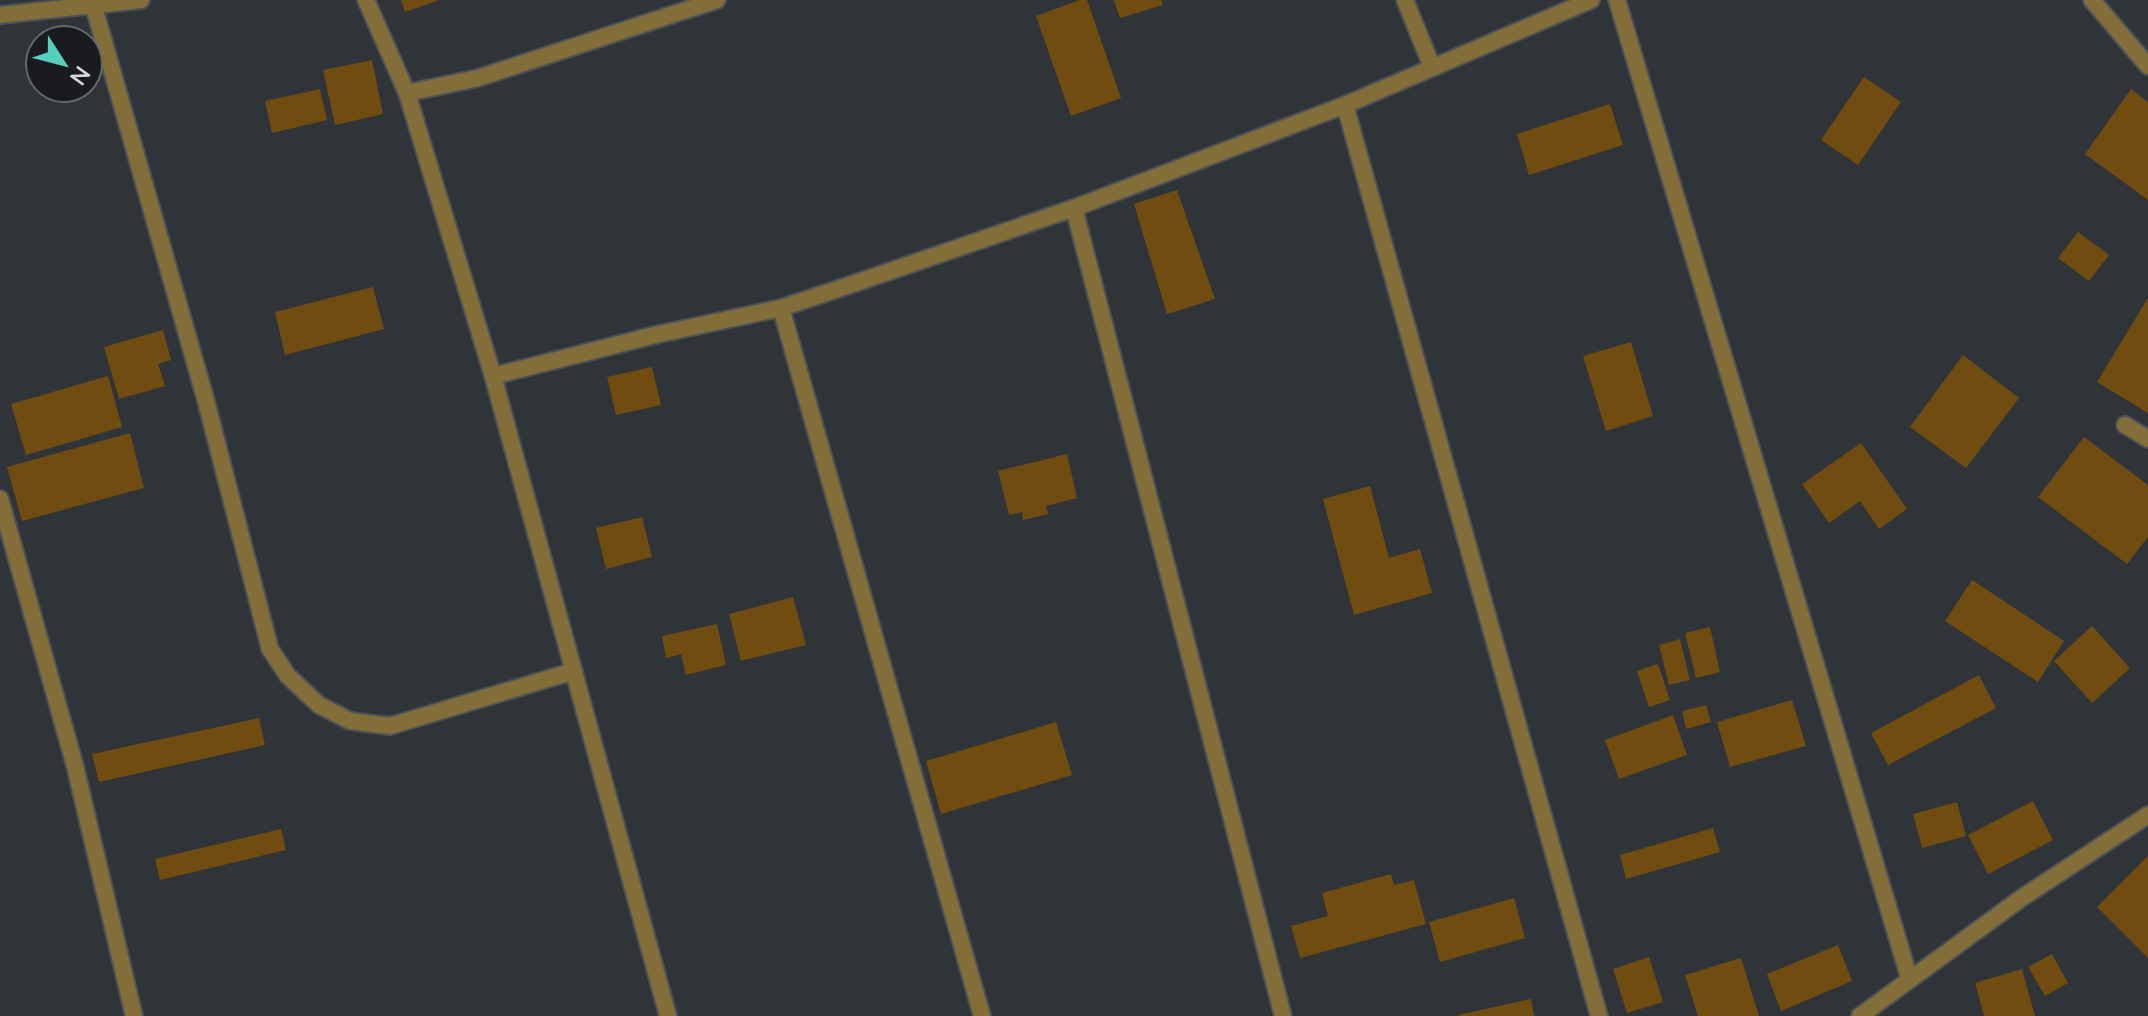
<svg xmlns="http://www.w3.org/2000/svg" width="2148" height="1016" viewBox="0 0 2148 1016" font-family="Lato,sans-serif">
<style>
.building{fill:#704c11}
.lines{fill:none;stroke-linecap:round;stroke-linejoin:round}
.street-casing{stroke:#4d5256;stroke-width:20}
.street{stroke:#836d39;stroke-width:16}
</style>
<rect width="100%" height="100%" fill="#2f3439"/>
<path class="building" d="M401 0H437V1L405 12Z
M1080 0H1087L1121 98 1071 116 1036 16Z
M1114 0H1161L1163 5 1120 18Z
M372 60 383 114 335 125 323 70Z
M1864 77 1901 102 1858 165 1821 140Z
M320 89 327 120 272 133 265 101Z
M2131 89 2148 102V200L2085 154Z
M1610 104 1623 145 1529 175 1517 134Z
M1177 190 1215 299 1167 314 1134 204Z
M2078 232 2109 255 2089 281 2058 258Z
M373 287 384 329 285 355 275 312Z
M2148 298V413L2097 382Z
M163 330 171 360 158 364 165 386 119 399 104 347Z
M1631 342 1653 416 1606 431 1583 356Z
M1963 355 2019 398 1966 468 1910 427Z
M652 367 661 405 616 415 607 377Z
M108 376 122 427 26 455 11 404Z
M130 433 144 488 22 521 7 467Z
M2084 437 2148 485V537L2127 564 2038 497Z
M1861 443 1907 509 1879 529 1860 501 1829 523 1802 484Z
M1067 454 1077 498 1046 506 1048 514 1023 520 1022 512 1009 515 998 471Z
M1370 486 1389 558 1420 549 1432 593 1354 615 1323 499Z
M642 517 652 557 606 569 596 528Z
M1972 580 2064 641 2038 682 1945 621Z
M793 597 806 645 741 661 729 614Z
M717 624 726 665 686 675 681 654 666 658 662 636Z
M2092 626 2130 668 2092 703 2054 661Z
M1710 627 1720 672 1696 678 1685 633Z
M1680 639 1690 680 1669 685 1659 645Z
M1658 664 1670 700 1649 707 1637 671Z
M1979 675 1996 708 1888 765 1871 733Z
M1792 700 1806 746 1730 767 1717 722Z
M1706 705 1711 722 1686 729 1682 711Z
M1673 715 1687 755 1619 779 1605 740Z
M259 718 265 745 99 782 92 754Z
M1056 722 1072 775 941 814 926 761Z
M2033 801 2053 840 1988 874 1968 835Z
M1957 802 1966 836 1922 848 1913 814Z
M1713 828 1720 852 1626 879 1620 855Z
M281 829 286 850 160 880 155 859Z
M2148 856V958L2097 907Z
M1391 874 1394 885 1414 880 1426 924 1300 958 1291 926 1328 916 1322 893Z
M1514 898 1525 938 1440 962 1429 922Z
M1838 945 1852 981 1781 1011 1767 974Z
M2052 954 2068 983 2045 996 2028 967Z
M1649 957 1663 1002 1627 1013 1613 969Z
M1741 958 1759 1016H1698L1685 975Z
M2022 969 2035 1016H1984L1975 983Z
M1531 999 1534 1016H1458V1015Z"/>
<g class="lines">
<g class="street-casing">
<path id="street" d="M366 0 407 93 493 376 668 1016
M1405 0 1432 67
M1617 0 1909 977
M2092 0 2148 66
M94 7 206 401 270 649 288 676 319 705 350 721 390 726 574 671
M0 15 141 0
M407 93 478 78 717 0
M1345 105 1599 1016
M1074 208 1283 1016
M781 308 982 1016
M493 376 655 335 781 308 838 289 1074 208 1345 105 1591 0
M2125 425 2148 439
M0 499 75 766 134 1016
M1860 1016 2023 897 2148 815"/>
</g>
<use href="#street" class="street"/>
</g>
<g transform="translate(64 64) rotate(126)"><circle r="38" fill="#191b1e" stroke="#64676a" stroke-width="2"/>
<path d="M0-6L14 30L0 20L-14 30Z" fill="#58cebf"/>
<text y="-12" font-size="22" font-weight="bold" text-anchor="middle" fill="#d5d8db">N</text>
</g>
</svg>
